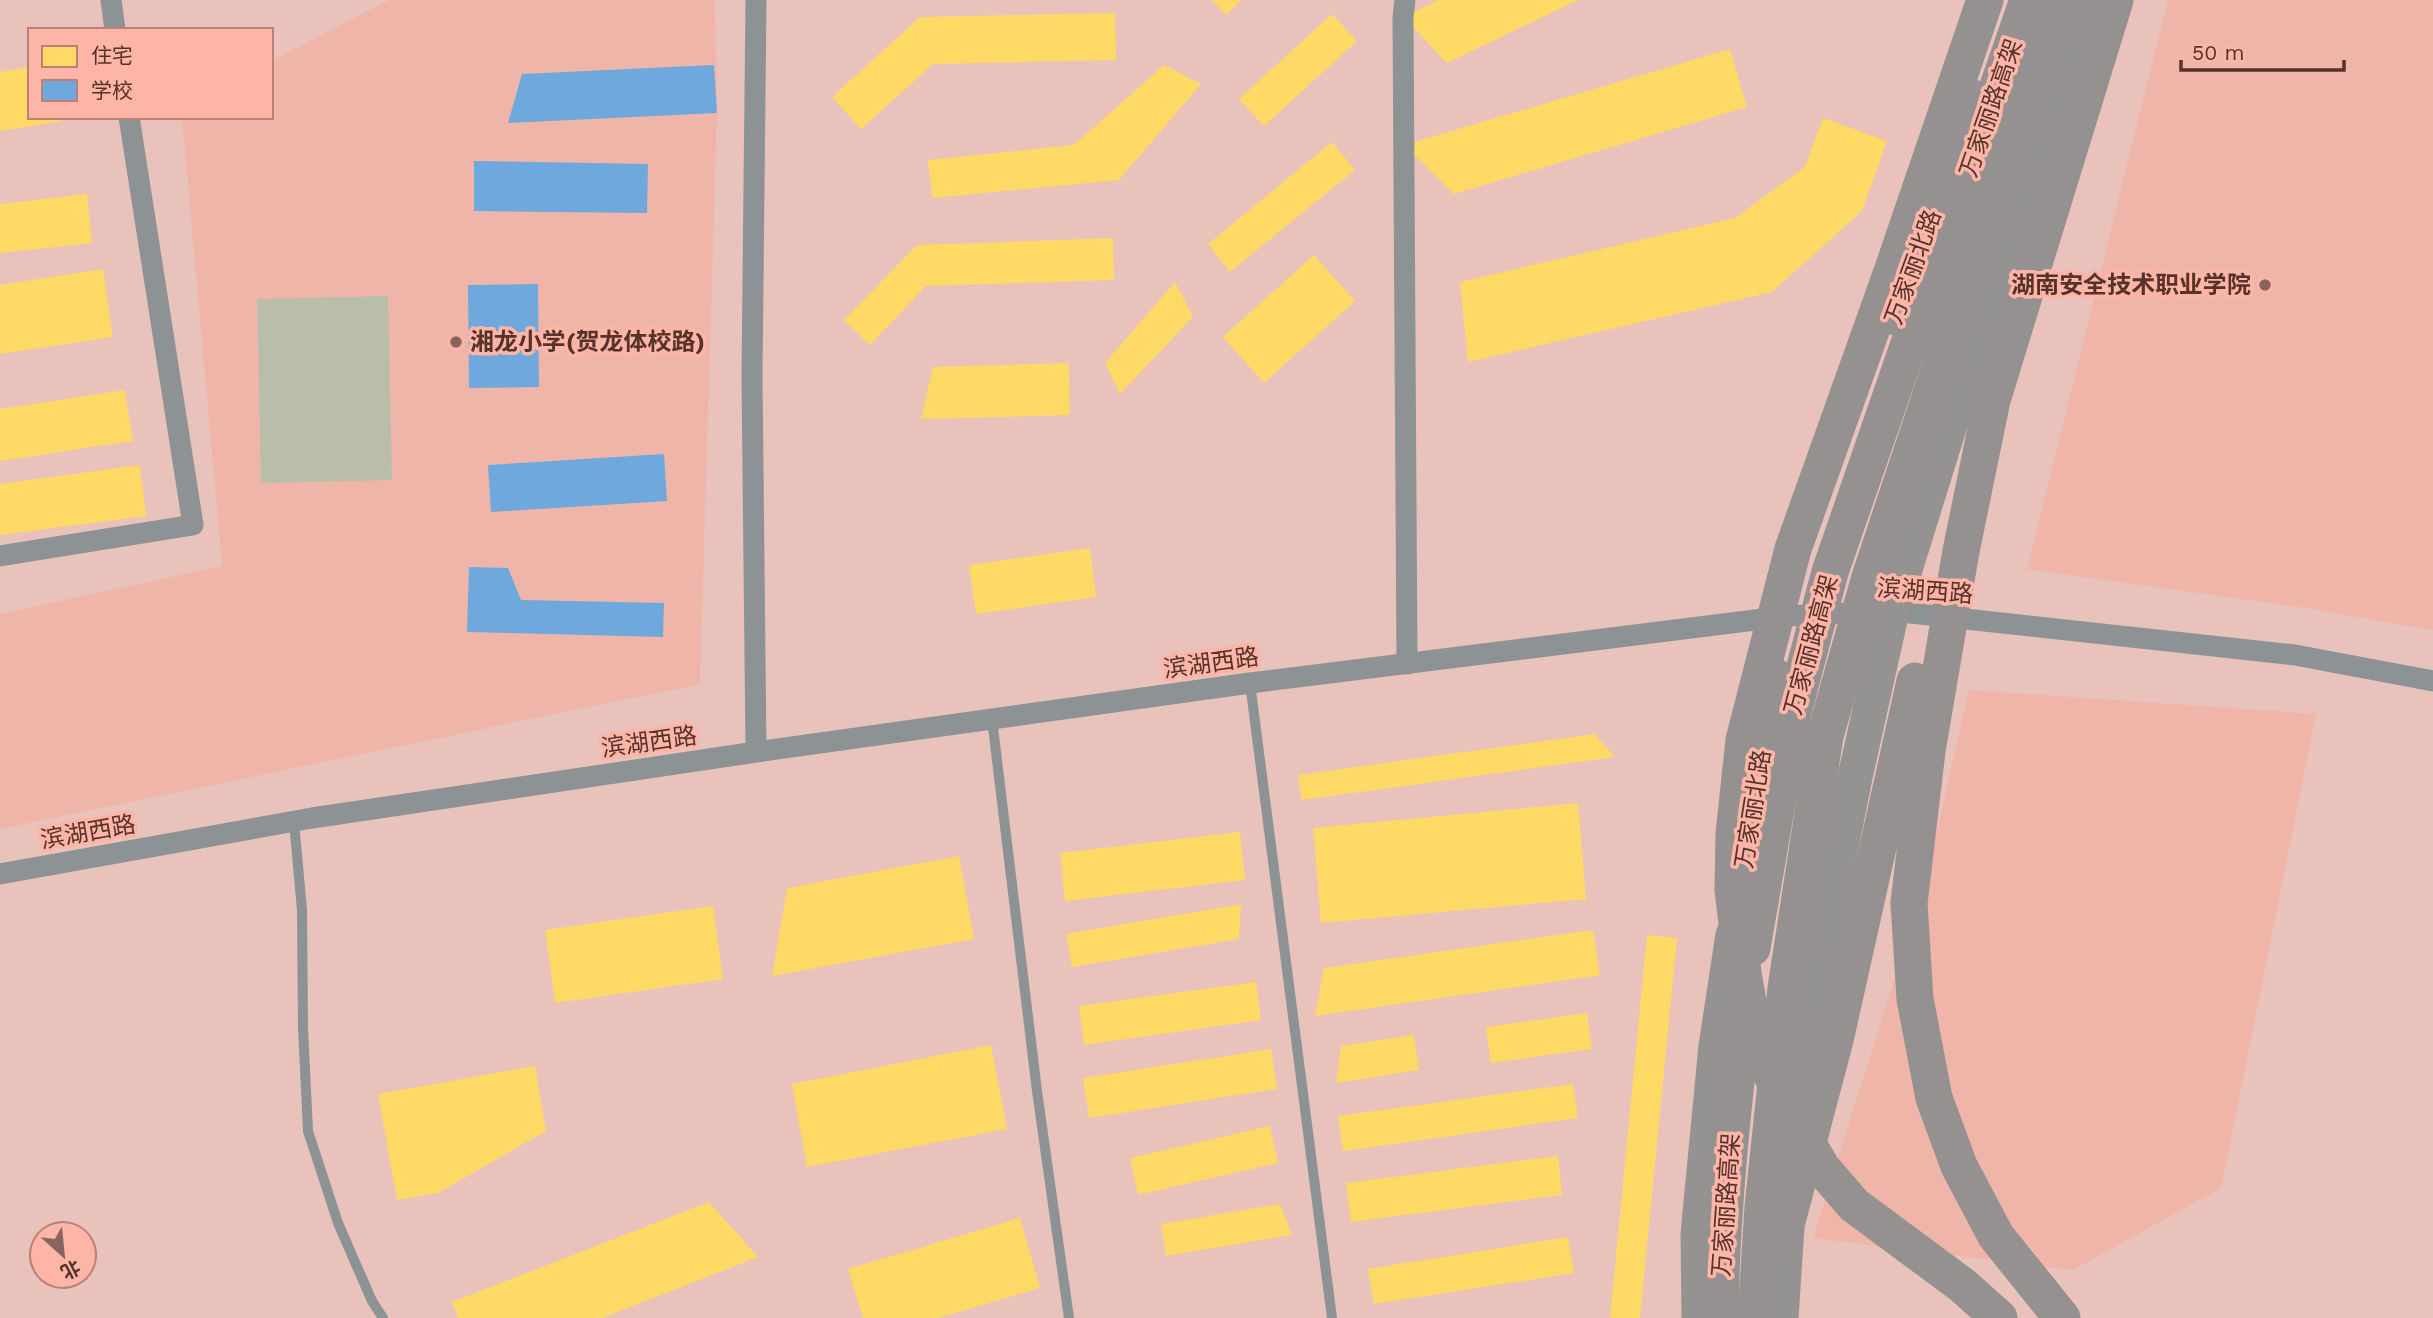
<svg xmlns="http://www.w3.org/2000/svg" width="2433" height="1318" viewBox="0 0 2433 1318" font-family="'Work Sans','Noto Sans SC',sans-serif">
<style>
.built{fill:#f0b5a9}
.green{fill:#b8bea9}
.homes{fill:#ffd966}
.schools{fill:#6fa8dc}
.lines{fill:none;stroke-linecap:round;stroke-linejoin:round}
.service{stroke:#8d9395;stroke-width:10}
.minor{stroke:#8d9395;stroke-width:21}
.primary{stroke:#959392;stroke-width:35}
.trunk{stroke:#949190;stroke-width:37}
.poi-dot{fill:#89645d;stroke:#fcb5a7;stroke-width:2.5}
.labels{text-anchor:middle;dominant-baseline:central;stroke-width:7;stroke-linejoin:round;paint-order:stroke}
.street-label{font-size:24px;fill:#56322b;stroke:#fcb5a7}
.poi-label{font-size:24px;font-weight:bold;fill:#56322b;stroke:#fcb5a7;text-anchor:end}
</style>
<rect width="100%" height="100%" fill="#e8c2bb"/>
<path class="built" d="M389 0H715L717 113 700 684 0 829V614L222 566 182 117H271V61Z
M2168 0H2433V630L2299 607 2027 569Z
M1969 690 2316 714 2221 1188 2073 1270 1813 1238 1927 875Z"/>
<path class="green" d="M388 296 392 480 261 483 257 299Z"/>
<path class="homes" d="M1211 0H1241L1227 15Z
M1439 0H1578L1447 63 1403 17Z
M1115 13 1116 60 933 64 861 129 832 97 920 17Z
M1332 14 1357 41 1264 126 1239 99Z
M1730 49 1747 107 1454 194 1404 145Z
M1164 65 1201 84 1119 180 932 198 928 160 1074 145Z
M30 67V117H61L62 121 0 131V72Z
M1823 118 1887 141 1862 211 1772 292 1468 362 1460 282 1735 218 1805 167Z
M1332 142 1355 170 1230 272 1208 244Z
M87 194 92 243 0 253V204Z
M1113 238 1114 280 926 286 870 345 844 320 917 245Z
M1314 255 1355 301 1264 383 1223 337Z
M103 269 113 337 0 354V285Z
M1175 282 1193 317 1120 394 1105 363Z
M1069 363 1070 415 921 419 933 367Z
M125 390 133 441 0 461V409Z
M140 465 146 516 0 535V484Z
M1090 548 1096 597 976 614 969 565Z
M1594 734 1615 757 1302 800 1298 775Z
M1578 803 1586 899 1321 923 1313 828Z
M1240 832 1245 880 1065 901 1060 853Z
M959 856 974 939 772 976 787 888Z
M1241 904 1239 939 1072 967 1066 934Z
M713 906 723 979 555 1003 545 930Z
M1593 930 1600 975 1315 1016 1324 968Z
M1647 935 1677 938 1640 1318H1610Z
M1256 982 1261 1020 1084 1045 1079 1006Z
M1587 1013 1592 1049 1491 1063 1486 1027Z
M1414 1035 1419 1070 1336 1083 1341 1046Z
M991 1045 1007 1129 807 1167 792 1084Z
M1271 1049 1277 1089 1089 1118 1083 1078Z
M535 1066 546 1131 438 1193 397 1200 378 1094Z
M1573 1084 1578 1118 1343 1151 1338 1116Z
M1270 1126 1278 1163 1138 1195 1130 1158Z
M1558 1156 1562 1195 1351 1222 1346 1183Z
M709 1202 758 1257 602 1318H458L452 1302Z
M1280 1204 1292 1235 1166 1256 1161 1224Z
M1020 1218 1040 1288 938 1318H863L848 1269Z
M1568 1237 1574 1273 1374 1304 1368 1269Z"/>
<path class="schools" d="M714 65 717 113 508 123 522 74Z
M474 161 648 164 647 213 474 211Z
M538 284 539 387 469 388 468 285Z
M664 454 667 501 491 512 488 465Z
M469 567 508 568 521 600 664 603 663 637 467 632Z"/>
<g class="lines">
<path class="service" d="M1250 683 1332 1318
M992 719 1037 1091 1069 1318
M294 822 302 910 303 1028 308 1131 338 1223 372 1301 383 1318"/>
<path class="minor" d="M111 0 115 30
M756 0 752 376 756 752
M1405 0 1403 17 1407 664
M0 556 193 525 129 117
M0 874 312 818 756 752 1250 683 1787 616 1892 611 2295 655 2433 681"/>
<path class="primary" d="M1895 318 1971 96
M1752 810 1776 676
M1795 1140 1810 1003 1855 777 1892 611 1982 322 2087 0
M1699 1318 1698 1234 1716 1046 1733 935
M1781 1318 1789 1196"/>
<path class="trunk" d="M1985 0 1893 269 1793 549 1744 740 1734 834 1733 890 1743 973 1754 1036 1786 1106 1822 1168 1854 1205 1962 1285 1999 1318
M1752 948 1792 716 1830 572 2028 0
M1786 1225 1835 1040 1915 681
M1720 1318C1721 1216 1732 1113 1744 1012
M1756 1318 1763 1207 1786 988 1825 736 1870 577 2063 0
M2062 1318 1996 1236 1959 1166 1934 1098 1915 999 1909 903 1927 751 1961 551 1992 400 2115 0"/>
</g>
<g class="poi-dot">
<circle cx="2265" cy="285" r="7"/>
<circle cx="456" cy="342" r="7"/>
</g>
<g class="labels">
<g class="street-label">
<text transform="translate(1991 108) rotate(-71)">万家丽路高架</text>
<text transform="translate(1913 267) rotate(-70)">万家丽北路</text>
<text transform="translate(1925 591) rotate(4)">滨湖西路</text>
<text transform="translate(1811 645) rotate(-75)">万家丽路高架</text>
<text transform="translate(1211 663) rotate(-8)">滨湖西路</text>
<text transform="translate(649 742) rotate(-8)">滨湖西路</text>
<text transform="translate(1753 809) rotate(-81)">万家丽北路</text>
<text transform="translate(88 832) rotate(-10)">滨湖西路</text>
<text transform="translate(1726 1205) rotate(-86)">万家丽路高架</text>
</g>
<g class="poi-label">
<text x="2251" y="285">湖南安全技术职业学院</text>
<text x="470" y="342" text-anchor="start">湘龙小学(贺龙体校路)</text>
</g>
</g>
<rect x="28" y="28" width="245" height="91" fill="#fcb5a7" stroke="#ba8175" stroke-width="2"/>
<rect x="42" y="46" width="35" height="21" fill="#ffd966" stroke="#ba8175" stroke-width="2"/>
<text x="91" y="63" font-size="21" fill="#56322b">住宅</text>
<rect x="42" y="80" width="35" height="21" fill="#6fa8dc" stroke="#ba8175" stroke-width="2"/>
<text x="91" y="98" font-size="21" fill="#56322b">学校</text>
<g transform="translate(63 1255) rotate(153)"><circle r="33" fill="#fcb5a7" stroke="#ba8175" stroke-width="2"/>
<path d="M0-5L12 26L0 18L-12 26Z" fill="#89645d"/>
<text y="-10" font-size="19" font-weight="bold" text-anchor="middle" fill="#56322b">北</text>
</g>
<path d="M2181 60v10h163v-10" fill="none" stroke="#56322b" stroke-width="3.5"/>
<text x="2192" y="60" font-size="21" fill="#56322b" stroke="#fcb5a7" stroke-width="5" paint-order="stroke">50 m</text>
</svg>
